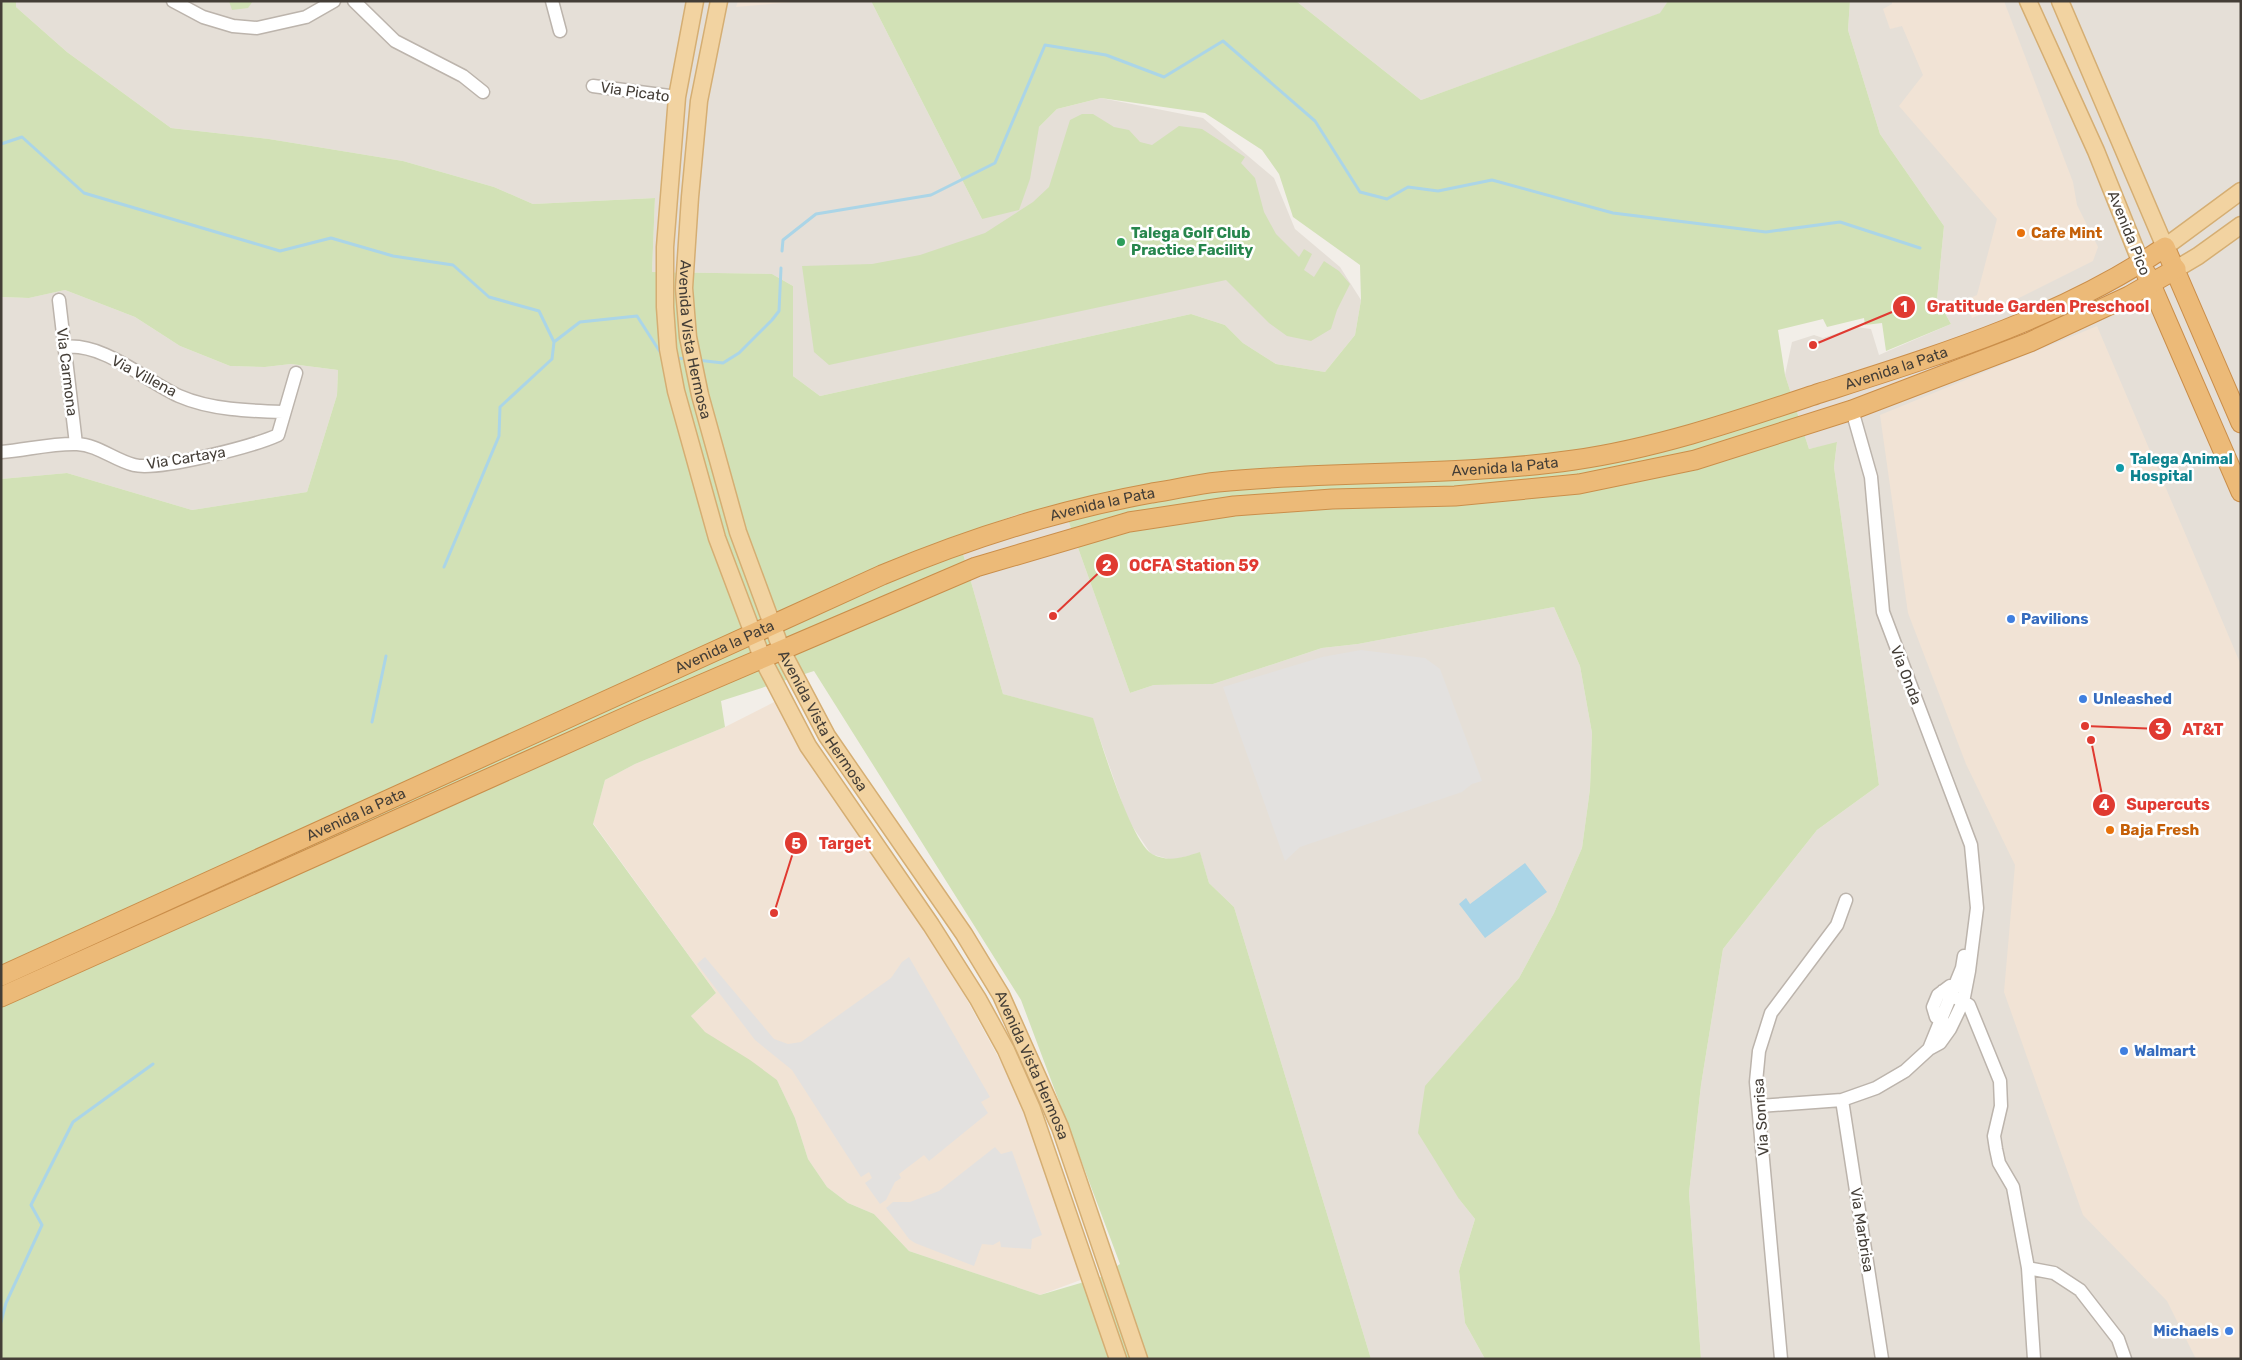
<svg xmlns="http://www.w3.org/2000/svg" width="2242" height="1360" viewBox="0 0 2242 1360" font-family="Rubik,sans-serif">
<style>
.residential{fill:#e5dfd7}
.commercial{fill:#f1e3d5}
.green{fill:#d2e1b6;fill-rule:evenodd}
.parking{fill:#e3e1df}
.water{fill:#abd5e7}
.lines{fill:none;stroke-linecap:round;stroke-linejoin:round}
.stream{stroke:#abd5e7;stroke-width:3}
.minor-casing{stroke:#bcb4ac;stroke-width:15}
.major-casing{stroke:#d5ae73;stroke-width:19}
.highway-casing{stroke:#ca8e4a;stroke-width:21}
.minor{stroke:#fff;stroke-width:12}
.major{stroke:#f2d3a1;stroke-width:16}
.highway{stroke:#ecba78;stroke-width:19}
.food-dot{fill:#e8710a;stroke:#fff;stroke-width:2}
.leisure-dot{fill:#2e9e5b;stroke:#fff;stroke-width:2}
.culture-dot{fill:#0f9aa8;stroke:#fff;stroke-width:2}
.shop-dot{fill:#3f7fe0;stroke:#fff;stroke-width:2}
.labels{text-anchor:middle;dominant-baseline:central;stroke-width:5;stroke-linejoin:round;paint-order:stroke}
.street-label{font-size:15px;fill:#443e37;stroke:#fff}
.leisure-label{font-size:15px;font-weight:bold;fill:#27864d;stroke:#fff;text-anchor:start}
.food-label{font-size:15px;font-weight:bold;fill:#c56008;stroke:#fff;text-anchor:start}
.culture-label{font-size:15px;font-weight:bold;fill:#0d838f;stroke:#fff;text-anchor:start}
.shop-label{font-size:15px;font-weight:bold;fill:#366cbe;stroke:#fff;text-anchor:start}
.leader{fill:none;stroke:#e03a31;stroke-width:2}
.callout-dot{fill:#e03a31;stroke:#fff;stroke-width:2}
.mark-label{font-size:15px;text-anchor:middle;font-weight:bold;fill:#fff}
.callout-label{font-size:16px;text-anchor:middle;font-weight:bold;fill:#e03a31;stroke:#fff;stroke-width:5;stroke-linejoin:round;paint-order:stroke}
</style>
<rect width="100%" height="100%" fill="#f2eee8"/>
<path class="residential" d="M16 1H871L982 219 1039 127 1057 109 1101 98 1203 118 1274 178 1295 229 1340 267 1361 300 1355 335 1325 372 1276 364 1243 343 1225 325 1191 314 820 396 793 376V286L772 274 652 272 655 198 533 204 494 187 403 161 269 139 171 128 67 52 16 7Z
M1296 1H1668L1661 13 1421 100Z
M1850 1H2241V1359H1701L1689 1193 1701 1085 1723 949 1817 830 1879 785 1834 467 1837 443 1809 449 1785 375 1792 342 1814 335 1823 338 1856 327 1871 329 1879 355 1951 324 1937 299 1944 226 1880 134 1848 30Z
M65 290 135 317 180 346 230 366 265 367 291 364 338 370 337 395 307 492 192 510 67 473 1 479V297L29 298Z
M1063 506 1130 693 1154 685 1213 684 1322 648 1358 644 1554 607 1580 666 1592 733 1590 789 1582 848 1554 913 1519 978 1460 1046 1459 1199 1475 1219 1459 1271 1465 1323 1485 1359H1371L1234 907 1209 883 1200 853 1172 860 1151 854 1128 820 1093 719 1003 694 958 536 1019 514Z"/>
<path class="commercial" d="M738 1H804L736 7Z
M1892 1H2004L2073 182 2077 205 2098 247 2093 261 2021 297 1972 318 1966 300 1977 295 1997 219 1899 106 1923 75 1902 26 1890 29 1883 9 1892 4Z
M2097 326 2241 665V1359H2196L2167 1301 2083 1215 2004 992 2015 865 1966 764 1908 613 1880 415Z
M780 699 936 943 1026 1108 1086 1278 1040 1295 909 1251 874 1214 848 1203 827 1187 808 1159 795 1118 777 1080 704 1032 691 1016 716 993 593 823 605 780 635 764 725 727Z"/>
<path class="green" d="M1 1H16V7L67 52 171 128 269 139 403 161 494 187 533 204 655 198 652 272 772 274 793 286V376L820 396 1191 314 1225 325 1243 343 1276 364 1325 372 1355 335 1361 300 1360 265 1293 217 1279 174 1262 150 1205 113 1101 98 1057 109 1039 127 1030 179 1019 210 982 219 871 1H1296L1421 100 1660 13 1668 1H1850L1848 30 1880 134 1944 226 1937 299 1951 324 1886 351 1882 323 1865 325 1864 318 1827 327 1823 319 1778 330 1785 375 1809 449 1837 442 1834 467 1879 785 1817 830 1723 949 1701 1085 1689 1193 1701 1359H1485L1465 1323 1459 1271 1475 1219 1459 1199 1418 1133 1425 1086 1519 978 1554 913 1582 848 1590 789 1592 733 1580 666 1554 607 1358 644 1322 648 1213 684 1154 685 1130 693 1063 506 1019 514 958 536 1003 694 1093 718C1102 745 1131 842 1152 854 1169 863 1184 857 1200 852L1209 883 1234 907 1371 1359H1V479L67 473 192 510 307 492 337 395 338 370 291 364 265 367 230 366 180 346 135 317 65 290 29 298 1 297ZM814 671 1021 1000 1120 1264 1101 1277 1040 1295 909 1251 874 1214 848 1203 827 1187 808 1159 795 1118 777 1080 750 1060 705 1032 691 1016 716 993 593 824 605 780 635 764 725 727 721 701Z
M229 1H253L248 8 232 10Z
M1082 114H1093L1114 127 1129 130 1140 142 1152 145 1179 126 1202 129 1245 157 1241 163 1255 178 1264 212 1276 234 1299 257 1304 249 1312 254 1304 270 1314 277 1324 261 1339 271 1350 284 1337 310 1331 329 1311 341 1287 336 1269 323 1226 280 829 365 814 352 802 266 872 264 920 255 985 233 1033 202 1049 187 1070 120Z"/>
<path class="parking" d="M1361 650 1425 658 1440 669 1482 781 1472 784 1462 792 1300 847 1285 861 1223 687 1322 657Z
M705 957 774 1039 788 1044 801 1042 891 978 902 962 909 957 990 1097 981 1102 988 1113 929 1161 924 1155 899 1174 901 1178 895 1182 886 1200 880 1204 865 1183 872 1178 869 1172 861 1177 792 1070 755 1040 697 964Z
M995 1147 1001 1154 1012 1151 1042 1235 1032 1239 1031 1249 1001 1247 1000 1241 993 1245 982 1244 974 1266 915 1243 909 1239 886 1208 893 1202H910L939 1191Z"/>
<path class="water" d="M1525 863 1547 892 1485 938 1459 904 1466 898 1470 904Z"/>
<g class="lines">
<path class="stream" d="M1 144 22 137 84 193 280 251 331 238 393 256 453 265 489 297 539 311 554 342 580 322 637 316 662 355
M782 251 783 240 816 214 931 195 995 163 1045 45 1106 55 1164 77 1223 41 1315 121 1360 192 1387 199 1408 187 1438 191 1492 180 1613 213 1766 232 1840 222 1920 248
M675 358 688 359
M697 360 723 363 739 353 772 320 779 311 781 268
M444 567 499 436 500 407 552 359 554 342
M372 722 386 656
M1 1322 6 1303 42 1225 31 1205 73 1122 153 1064"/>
<g class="minor-casing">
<path id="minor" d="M173 1 203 17 233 26 257 28 306 17 334 1
M354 1 395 41 463 76 483 92
M552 1 560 31
M593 86 677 97
M59 300 76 444
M64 347C103 342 144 380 179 396 211 410 250 411 284 412
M1 452C26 450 53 443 77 444 98 445 114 460 134 465 159 471 254 446 278 435L296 373
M1943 991 1969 1005 2000 1081 2001 1106 1994 1136 1996 1149 1999 1163 2013 1187 2028 1268 2034 1359
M1943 1021 1936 1017 1933 1007 1938 995 1950 986
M1929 1049 1962 968 1964 956
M1842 1100 1882 1359
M1759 1106 1842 1100 1876 1088 1905 1071 1929 1049 1940 1043 1950 1029 1963 1002 1969 971 1977 908 1971 845 1883 612 1871 477 1852 410
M2028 1268 2054 1273 2080 1290 2118 1339 2125 1359
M1781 1359 1756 1082 1759 1051 1771 1013 1837 925 1846 900"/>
</g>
<g class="major-casing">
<g id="major">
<path d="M695 1 677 97 665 247V307L668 349 676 391 717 538 763 660 808 746 931 925 978 999 1006 1050 1032 1109 1118 1359"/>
<path id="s1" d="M719 1 699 101 690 197 684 288 688 337 700 395 738 532 782 651 827 736 964 934 1001 995 1060 1127 1139 1359"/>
<path d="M2028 1 2096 151 2141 263"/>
<path d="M2060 1 2165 247 2241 191"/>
<path d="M2176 269 2198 256 2241 225"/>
</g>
</g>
<g class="highway-casing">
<g id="highway">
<path d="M2146 273 2241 492"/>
<path id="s2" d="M1 976 882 575C970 538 1058 510 1152 493 1174 490 1196 484 1218 482 1336 470 1456 477 1574 460 1658 448 1739 420 1820 393 1939 355 2061 318 2165 247L2241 423"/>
<path d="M1 997 637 712 976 567 1129 522 1234 506 1332 499 1455 496 1579 484 1695 460 1852 410 2030 342 2129 296 2176 269"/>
</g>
</g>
<use href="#minor" class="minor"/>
<use href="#major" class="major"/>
<use href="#highway" class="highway"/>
</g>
<g class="food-dot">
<circle cx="2021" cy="233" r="5"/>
<circle cx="2110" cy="830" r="5"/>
</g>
<circle class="leisure-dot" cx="1121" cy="242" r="5"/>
<circle class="culture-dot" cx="2120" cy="468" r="5"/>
<g class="shop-dot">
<circle cx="2011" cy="619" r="5"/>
<circle cx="2083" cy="699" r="5"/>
<circle cx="2124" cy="1051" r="5"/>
<circle cx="2229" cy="1331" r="5"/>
</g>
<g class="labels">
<g class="street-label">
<text transform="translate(635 92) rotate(8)">Via Picato</text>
<text transform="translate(2129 233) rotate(68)">Avenida Pico</text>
<text stroke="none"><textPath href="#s1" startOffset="342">Avenida Vista Hermosa</textPath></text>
<text stroke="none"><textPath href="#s2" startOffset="2010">Avenida la Pata</textPath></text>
<text transform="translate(67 372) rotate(83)">Via Carmona</text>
<text transform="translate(144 376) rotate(28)">Via Villena</text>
<text transform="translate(186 458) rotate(-9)">Via Cartaya</text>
<text stroke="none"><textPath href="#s2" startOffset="1605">Avenida la Pata</textPath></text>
<text stroke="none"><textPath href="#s2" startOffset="1200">Avenida la Pata</textPath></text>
<text stroke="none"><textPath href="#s2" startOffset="795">Avenida la Pata</textPath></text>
<text transform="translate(1906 675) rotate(69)">Via Onda</text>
<text stroke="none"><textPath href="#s1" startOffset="748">Avenida Vista Hermosa</textPath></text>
<text stroke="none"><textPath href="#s2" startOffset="390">Avenida la Pata</textPath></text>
<text stroke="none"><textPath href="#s1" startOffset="1152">Avenida Vista Hermosa</textPath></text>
<text transform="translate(1761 1117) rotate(-94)">Via Sonrisa</text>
<text transform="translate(1862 1230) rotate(81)">Via Marbrisa</text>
</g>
<g class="leisure-label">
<text x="1131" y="233">Talega Golf Club<tspan x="1131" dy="17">Practice Facility</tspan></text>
</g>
<g class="food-label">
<text x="2031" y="233">Cafe Mint</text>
<text x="2120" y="830">Baja Fresh</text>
</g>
<g class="culture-label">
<text x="2130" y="459">Talega Animal<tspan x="2130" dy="17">Hospital</tspan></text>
</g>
<g class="shop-label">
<text x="2021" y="619">Pavilions</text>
<text x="2093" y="699">Unleashed</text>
<text x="2134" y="1051">Walmart</text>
<text x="2219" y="1331" text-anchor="end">Michaels</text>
</g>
</g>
<path class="leader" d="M1813 345L1904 307M1053 616L1107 565M2085 726L2160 729M2091 740L2104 805M774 913L796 843"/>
<g class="callout-dot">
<circle cx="1813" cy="345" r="5"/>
<circle cx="1053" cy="616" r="5"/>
<circle cx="2085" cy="726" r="5"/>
<circle cx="2091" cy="740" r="5"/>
<circle cx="774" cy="913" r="5"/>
<circle cx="1904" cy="307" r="12"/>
<circle cx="1107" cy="565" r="12"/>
<circle cx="2160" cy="729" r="12"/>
<circle cx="2104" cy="805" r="12"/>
<circle cx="796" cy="843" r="12"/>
</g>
<g class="mark-label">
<text x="1904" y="312">1</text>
<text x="1107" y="571">2</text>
<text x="2160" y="734">3</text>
<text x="2104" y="810">4</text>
<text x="796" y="849">5</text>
</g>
<g class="callout-label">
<text x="2038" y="312">Gratitude Garden Preschool</text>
<text x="1194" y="571">OCFA Station 59</text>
<text x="2203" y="735">AT&amp;T</text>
<text x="2168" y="810">Supercuts</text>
<text x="845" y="849">Target</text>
</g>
<rect width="2242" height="1360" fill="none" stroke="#443e37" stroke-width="5"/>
</svg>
